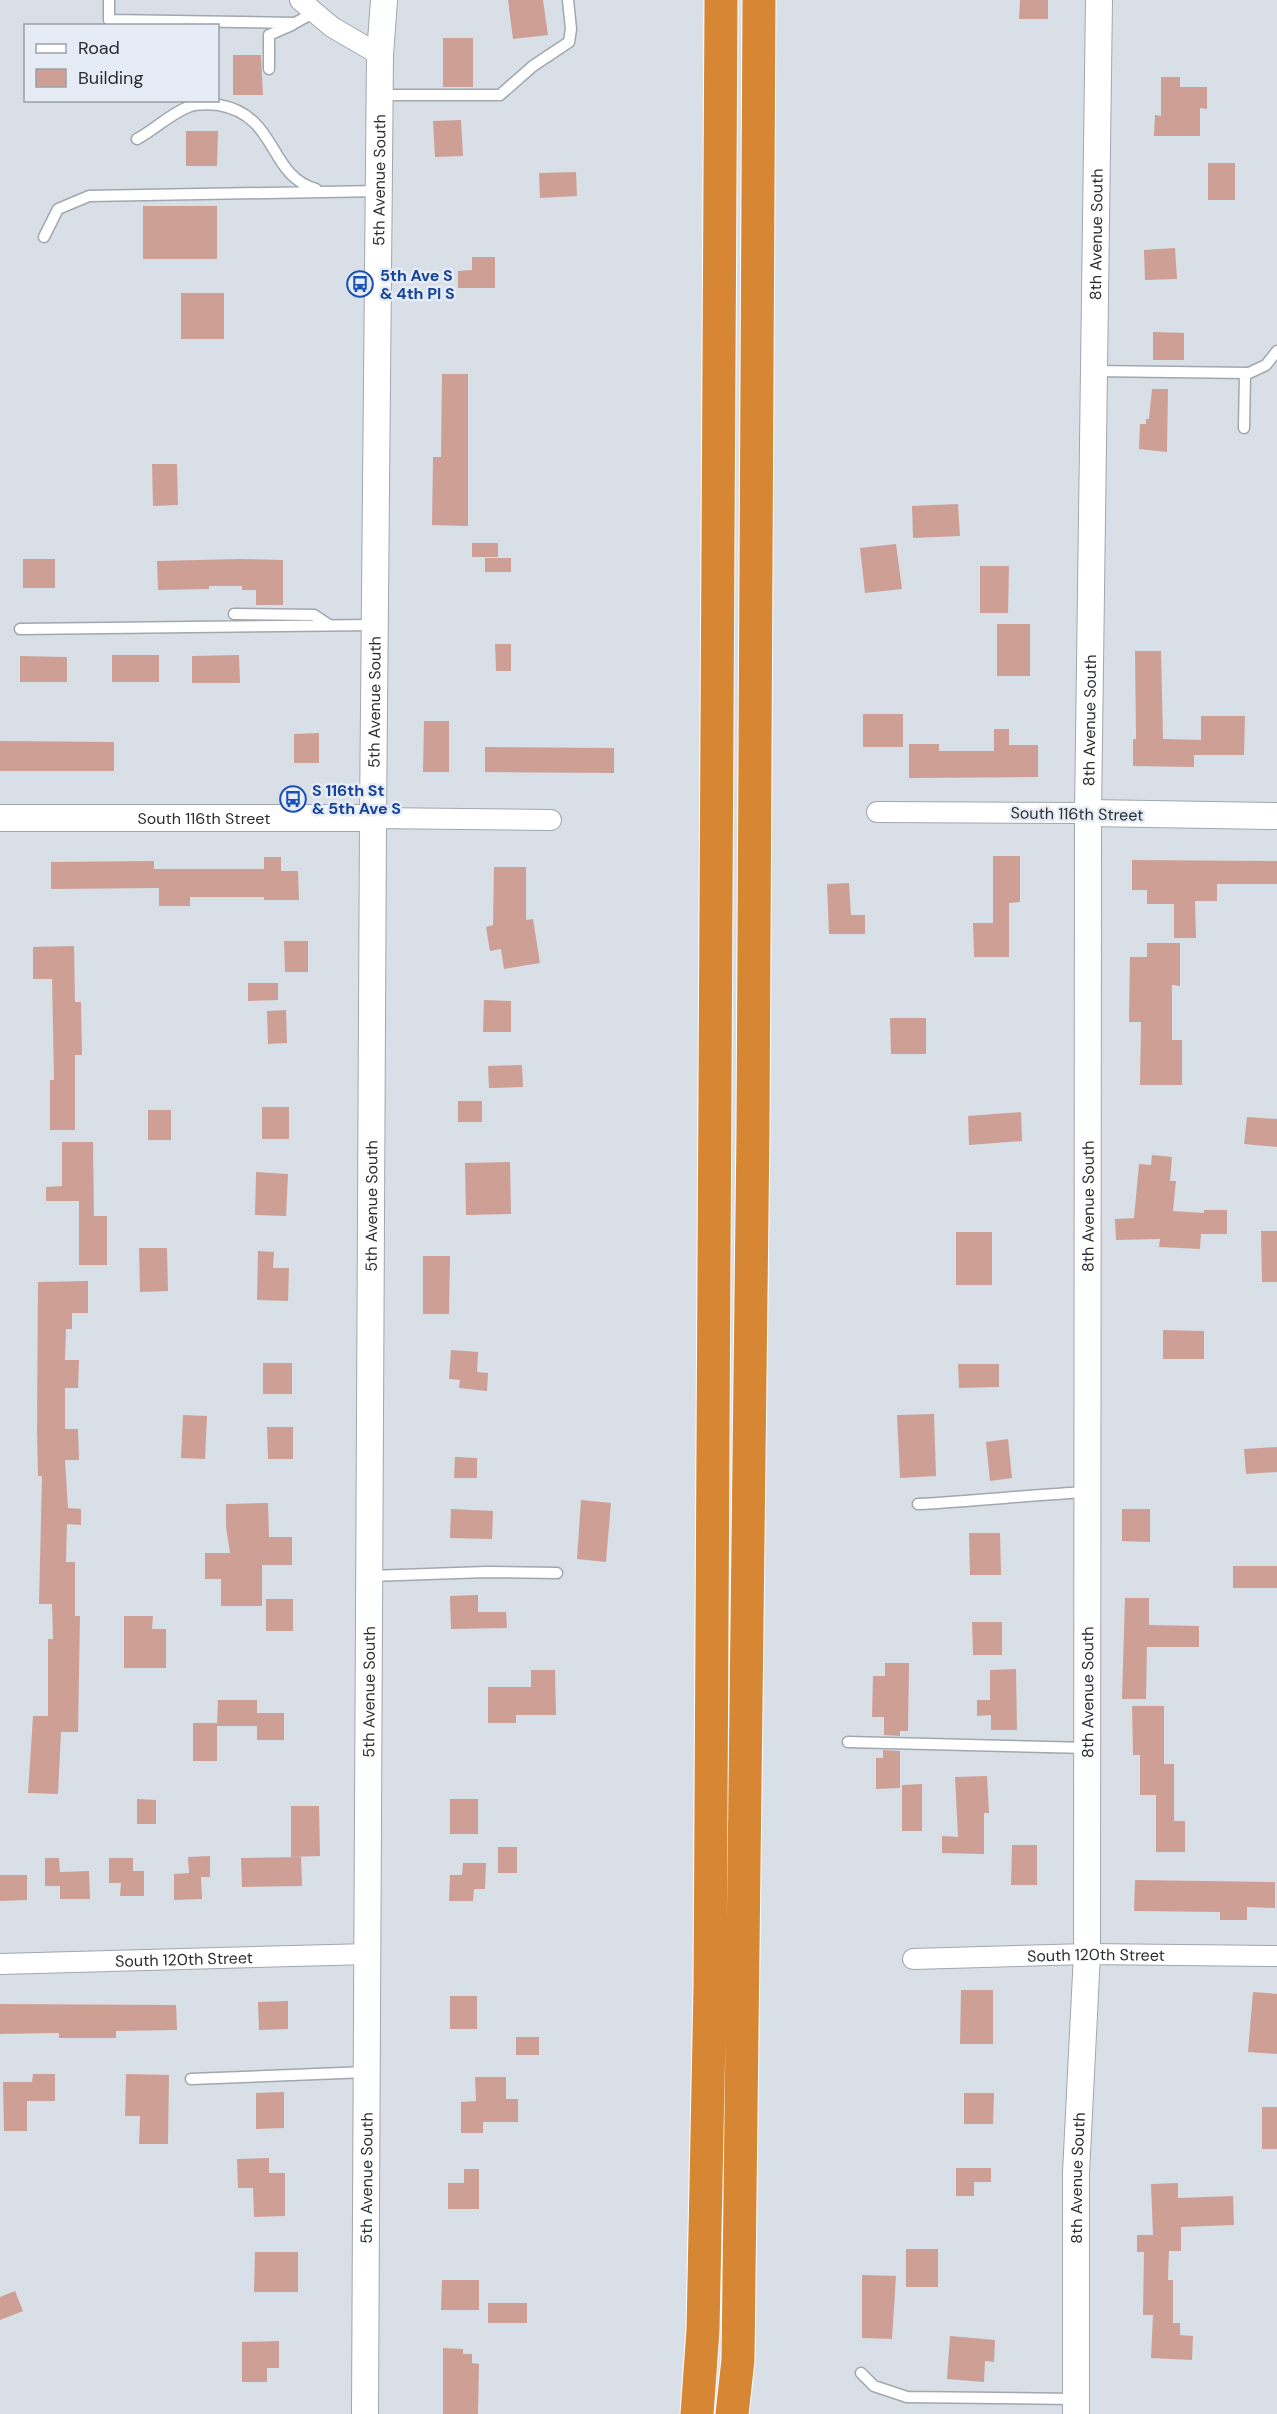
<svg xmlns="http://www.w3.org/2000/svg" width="1277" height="2414" viewBox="0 0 1277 2414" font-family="'DM Sans',sans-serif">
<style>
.building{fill:#cea095}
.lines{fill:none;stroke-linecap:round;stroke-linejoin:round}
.service-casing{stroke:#a1a7af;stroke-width:13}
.minor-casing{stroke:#a1a7af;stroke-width:22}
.tertiary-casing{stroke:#a1a7af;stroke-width:28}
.motorway-casing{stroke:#fff;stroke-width:35}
.service{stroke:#fff;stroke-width:10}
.minor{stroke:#fff;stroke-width:20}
.tertiary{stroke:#fff;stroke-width:26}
.motorway{stroke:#d78734;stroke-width:33}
.labels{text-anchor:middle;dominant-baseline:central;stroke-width:5;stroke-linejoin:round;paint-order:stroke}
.street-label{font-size:16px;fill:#2b2d31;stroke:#e6ecf5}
.transit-label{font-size:16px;font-weight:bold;fill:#164399;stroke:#e6ecf5;text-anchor:start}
</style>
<rect width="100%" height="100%" fill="#d9dfe7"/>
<path class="building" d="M508 0H543L548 35 513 39Z
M1020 0H1048V19H1019Z
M443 38H473V87H443Z
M233 55H261L263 95H233Z
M1161 77H1180V87H1207V109L1200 108V136H1154L1155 115 1161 116Z
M461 120 463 156 435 157 433 121Z
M186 131H218L217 166H186Z
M1208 163H1235V200H1208Z
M576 172 577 196 540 198 539 173Z
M143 206H217V259H143Z
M1175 248 1177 279 1145 280 1144 250Z
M472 257H495V288H458V271L472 270Z
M181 293H224V339H181Z
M1153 332 1184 333V360H1153Z
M442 374H468V526L432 525 433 457H441Z
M1152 389H1168L1167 452 1139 449 1140 424H1146V419H1149Z
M152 464H177L178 505 153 506Z
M958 504 960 536 913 538 912 506Z
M472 543H498V557H472Z
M896 544 902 589 865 593 860 548Z
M485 558H511V572H485Z
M23 559H55V588H23Z
M240 559 283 560V605H256V590H242V586H209V589L158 590 157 561Z
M980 566H1009L1008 613H980Z
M997 624H1030V676H997Z
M495 644H511V671H496Z
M1135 651H1161L1163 739 1201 740V716H1245L1244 755H1194V767L1133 766V739H1136Z
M112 655H159V682H112Z
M239 655 240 683H192V656Z
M20 656 67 657V682H20Z
M863 714H903V747H863Z
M424 721H449V772H423Z
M994 729H1009V745H1038V777L909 778V744H939V751H994Z
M319 733V763H294V734Z
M0 741 114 742V771H0Z
M485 747 614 748V773L485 772Z
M993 856H1020V902L1009 903V957H974L973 923H993Z
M264 857H281V871H298L299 900H264V897H190V906H159V888L51 889V862L154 861V869H264Z
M1132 860 1277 861V884H1217V901H1195L1196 938H1174V904H1147V890H1132Z
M494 867H526V920L533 919 540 963 504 969 501 949 490 951 486 927 493 925Z
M849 883 851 915H865V934H829L827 884Z
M284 941H308V972H285Z
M1147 943H1180V986L1172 985V1040H1182V1085H1140L1141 1022H1129L1130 957H1147Z
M74 946 75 1002H81L82 1055H75V1130H50V1080H54L52 979H33V947Z
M248 983H278V1000L248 1001Z
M484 1000 511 1001V1032H483Z
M286 1010 287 1043 268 1044 267 1011Z
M890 1018H926V1054H891Z
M522 1065 523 1087 489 1088 488 1066Z
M458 1101H482V1122H458Z
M262 1107H289V1139H262Z
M148 1110H171V1140H148Z
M1021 1112 1022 1141 969 1145 968 1116Z
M1247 1117 1277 1119V1147L1244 1144Z
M62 1142H93L94 1216H107V1265H79V1201H46V1187L62 1186Z
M1152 1155 1172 1157 1170 1181H1176L1173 1211 1204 1213V1210H1227V1234H1201L1200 1249 1159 1247 1160 1239 1116 1240 1115 1219 1134 1218 1139 1164 1151 1165Z
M510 1162 511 1214 466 1215 465 1163Z
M256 1172 288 1174 286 1216 255 1215Z
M1261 1231H1277V1282H1262Z
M956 1232H992V1285H956Z
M139 1248H167L168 1291 140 1292Z
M258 1251 274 1252 273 1268H289L288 1301 257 1300Z
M423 1256H450L449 1314H423Z
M88 1281V1313H72V1329H66L65 1360H79L78 1388H65V1429H78L79 1460H65L68 1508 81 1509V1525L67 1524 66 1562H75V1616H80L78 1732H61L58 1794 28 1793 33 1716H48V1639H53L52 1604H39L42 1476H38L37 1430 38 1282Z
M1163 1330 1204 1331V1359H1163Z
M451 1350 478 1352 477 1372 488 1373 487 1391 459 1388 460 1380 449 1379Z
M263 1363H292V1394H263Z
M958 1364H999V1387L959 1388Z
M934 1414 936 1476 900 1478 897 1415Z
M183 1415 207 1416 205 1459 181 1458Z
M267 1427H293V1459H268Z
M1008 1439 1012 1478 990 1481 986 1442Z
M1277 1447V1472L1246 1474 1244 1449Z
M455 1457 477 1458V1478H454Z
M581 1500 611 1503 606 1562 577 1559Z
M268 1503 269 1537H292V1565H262V1606H221V1579H205V1553H230L226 1527V1504Z
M451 1509 493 1511 492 1539 450 1538Z
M1122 1509H1150V1542L1122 1541Z
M969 1533H1000L1001 1575H970Z
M1233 1566H1277V1588H1233Z
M478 1595V1612H506L507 1628 451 1629 450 1596Z
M1125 1598H1149V1625L1199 1626V1647H1147L1146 1699H1122Z
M266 1599H293V1631H266Z
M124 1616H153L152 1629H166V1668H124Z
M972 1622H1002V1655H973Z
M885 1663H909L908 1731H900V1736L884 1735V1717H872L873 1676H885Z
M1016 1669 1017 1730H991V1715L977 1716V1700H990V1670Z
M531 1670H555L556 1715H516V1723H488V1687H531Z
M218 1700H257V1726H217Z
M1132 1706H1164V1764H1174V1821H1185V1852H1156V1795H1140V1755H1133Z
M257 1713H284V1740H257Z
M193 1723H217V1761H193Z
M883 1750 900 1751V1788L876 1789V1758H883Z
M987 1776 989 1813H984V1854L942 1853V1836L958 1837 955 1777Z
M922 1784V1831H902V1785Z
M137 1799 156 1800V1824H137Z
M450 1799H478V1834H450Z
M291 1806H319L320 1856 291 1857Z
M1012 1845H1037V1885H1011Z
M498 1847H517V1873H498Z
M210 1856V1877H201L202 1899 174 1900V1874L189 1873 188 1857Z
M301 1857 302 1886 242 1887 241 1858Z
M45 1858H59L60 1872 89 1871 90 1899H60V1886H45Z
M109 1858H133V1871H144V1896H120L121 1883H109Z
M463 1863H486L485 1889H474L473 1901H449L450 1875H462Z
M0 1875H27V1900L0 1901Z
M1135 1880 1275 1882V1908L1247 1907V1920H1220V1912L1134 1911Z
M961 1990H993V2044H960Z
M1253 1992 1277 1994V2054L1248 2052Z
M450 1996H477V2029H450Z
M288 2001V2029L259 2030 258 2002Z
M0 2004 176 2005 177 2030 116 2031V2038H59V2033L0 2034Z
M516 2037H539V2055H516Z
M33 2074H55V2101H27V2131H4L3 2082H32Z
M126 2074 169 2075 168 2144H139L140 2116H125Z
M475 2077H506V2099H518V2122H483V2133H461V2102L476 2101Z
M284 2092V2128L256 2129V2093Z
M964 2093H994L993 2124H964Z
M1262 2107H1277V2149H1262Z
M269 2158V2173H285V2216L254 2217 253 2188H238L237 2159Z
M956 2168H991V2182H974V2196H956Z
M464 2169H479V2209H448V2183H464Z
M1178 2183V2198L1233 2196 1234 2225 1181 2227V2251H1169L1168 2280H1173V2323H1180V2335L1193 2336 1192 2360 1151 2358 1153 2315H1143L1144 2252H1137V2235H1153L1151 2184Z
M906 2249H938V2287H906Z
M255 2252H298V2292H254Z
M862 2275 896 2276 892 2339 862 2338Z
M442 2280H479V2310H441Z
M15 2291 23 2311 0 2320V2297Z
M488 2303H527V2323H488Z
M950 2336 995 2340 994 2362 985 2361 984 2382 947 2379Z
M279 2341V2368H267V2382H242V2342Z
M443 2348 463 2349V2354H472V2363L479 2364 478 2414H443Z"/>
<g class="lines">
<g class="service-casing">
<path id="service" d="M109 0V20L295 23 313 13
M269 69V35L292 25
M380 95H500L533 66 569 42 571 29 568 0
M137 139C154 130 170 114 188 107 198 103 209 104 219 105 279 116 267 175 316 189
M44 237 58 209 89 196 379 191
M1094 371 1249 373 1266 365 1277 351
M1244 428 1245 373
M234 614 314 615 329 625
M20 629 375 625
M918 1504C975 1501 1031 1495 1087 1492
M370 1576 486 1572 557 1573
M848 1742 1087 1748
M191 2079 367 2072
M861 2373 874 2386 907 2397 1075 2399"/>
</g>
<g class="minor-casing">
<g id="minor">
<path d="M300 0 332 27 380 55"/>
<path d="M877 812 1088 813"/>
<path d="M373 818 551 820"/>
<path id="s1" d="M913 1959 1087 1954 1277 1956"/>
<path id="s2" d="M0 1964 369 1954"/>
</g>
</g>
<g class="tertiary-casing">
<g id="tertiary">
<path d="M1088 813 1277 816"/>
<path id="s3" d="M0 818H373"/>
<path id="s4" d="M365 2414 373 818 380 55 384 0"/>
<path id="s5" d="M1076 2414V2173L1087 1954 1088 813 1099 0"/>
</g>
</g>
<g class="motorway-casing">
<path id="motorway" d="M697 2414 703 2330 710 1987 721 0
M732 2414 738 2360C752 1573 756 787 759 0"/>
</g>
<use href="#service" class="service"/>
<use href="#minor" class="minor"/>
<use href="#tertiary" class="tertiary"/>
<use href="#motorway" class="motorway"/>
</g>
<defs>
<g id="bus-ring" transform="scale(1.35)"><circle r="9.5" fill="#e6ecf5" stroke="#1a4fb4" stroke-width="1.5"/><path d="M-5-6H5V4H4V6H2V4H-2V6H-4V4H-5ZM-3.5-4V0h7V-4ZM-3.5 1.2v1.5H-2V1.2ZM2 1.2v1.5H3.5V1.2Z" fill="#1a4fb4"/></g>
</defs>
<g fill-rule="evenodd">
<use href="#bus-ring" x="360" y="284"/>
<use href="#bus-ring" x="293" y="799"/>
</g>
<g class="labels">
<g class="street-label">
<text stroke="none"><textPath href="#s4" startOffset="2234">5th Avenue South</textPath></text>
<text stroke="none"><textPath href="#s5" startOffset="2180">8th Avenue South</textPath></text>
<text stroke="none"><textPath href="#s4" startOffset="1712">5th Avenue South</textPath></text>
<text stroke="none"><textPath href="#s5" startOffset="1694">8th Avenue South</textPath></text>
<text transform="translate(1077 814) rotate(1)">South 116th Street</text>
<text stroke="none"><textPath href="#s3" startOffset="204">South 116th Street</textPath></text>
<text stroke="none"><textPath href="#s4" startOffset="1208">5th Avenue South</textPath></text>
<text stroke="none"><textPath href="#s5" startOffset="1208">8th Avenue South</textPath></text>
<text stroke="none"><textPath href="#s4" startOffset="722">5th Avenue South</textPath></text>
<text stroke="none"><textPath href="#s5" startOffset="722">8th Avenue South</textPath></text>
<text stroke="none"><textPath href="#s1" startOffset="183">South 120th Street</textPath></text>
<text stroke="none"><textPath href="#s2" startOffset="184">South 120th Street</textPath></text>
<text stroke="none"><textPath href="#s4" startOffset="236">5th Avenue South</textPath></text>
<text stroke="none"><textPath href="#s5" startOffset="236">8th Avenue South</textPath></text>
</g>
<g class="transit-label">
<text x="380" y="275">5th Ave S<tspan x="380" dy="18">&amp; 4th Pl S</tspan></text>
<text x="312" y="790">S 116th St<tspan x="312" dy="18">&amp; 5th Ave S</tspan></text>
</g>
</g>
<rect x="24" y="24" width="195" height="78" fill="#e6ecf5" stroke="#9ba0a7" stroke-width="1.5"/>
<rect x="36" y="44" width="30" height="9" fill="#ffffff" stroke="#9ba0a7" stroke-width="1.5"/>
<text x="78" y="54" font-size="18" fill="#2b2d31">Road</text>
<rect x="36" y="69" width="30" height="18" fill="#cea095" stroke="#9ba0a7" stroke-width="1.5"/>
<text x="78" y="84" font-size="18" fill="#2b2d31">Building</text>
</svg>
